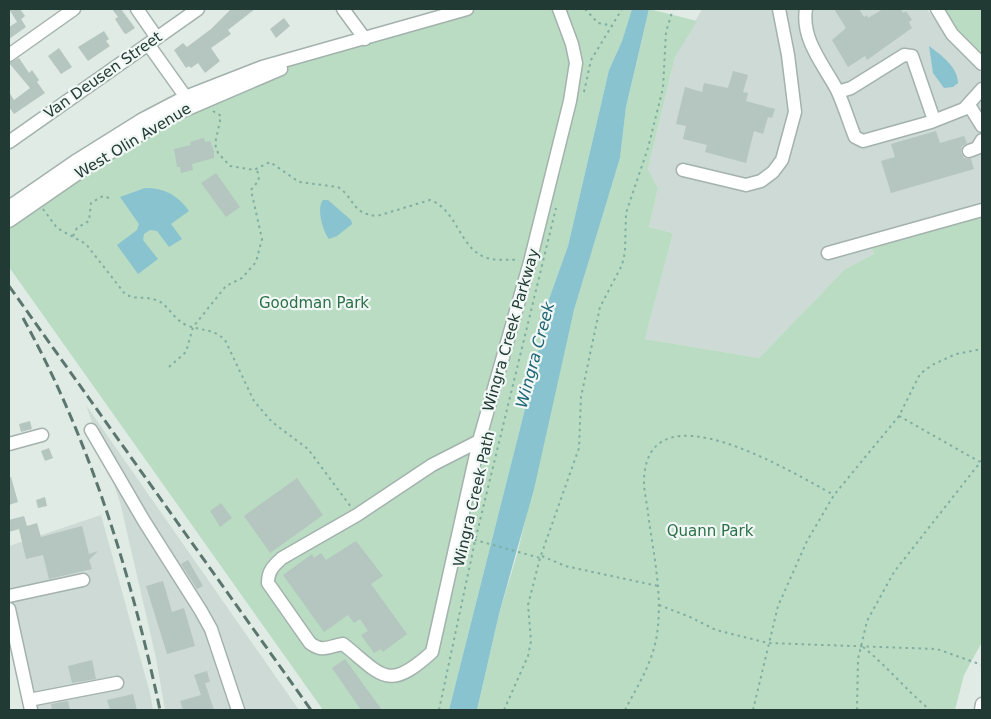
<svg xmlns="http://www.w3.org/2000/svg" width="991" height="719" viewBox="0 0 991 719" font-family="'DejaVu Sans',sans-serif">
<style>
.built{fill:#cedad5}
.green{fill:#b9dcc3}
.water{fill:#88c3cf}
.building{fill:#b5c5bf}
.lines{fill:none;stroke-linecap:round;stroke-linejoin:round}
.minor-casing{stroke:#a3b2ad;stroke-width:15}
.path{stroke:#81aea0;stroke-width:2;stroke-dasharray:2.5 4;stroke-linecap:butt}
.minor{stroke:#fff;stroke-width:12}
.rail{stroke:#5b766f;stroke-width:3;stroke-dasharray:10 5;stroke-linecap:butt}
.labels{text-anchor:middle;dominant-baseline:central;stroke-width:4.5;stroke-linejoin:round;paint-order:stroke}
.street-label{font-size:15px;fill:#213a34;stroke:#f0f7f4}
.park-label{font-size:15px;fill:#2c7048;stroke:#f0f7f4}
.water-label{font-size:16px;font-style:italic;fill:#1d6575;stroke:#f0f7f4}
</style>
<rect width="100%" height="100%" fill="#e0ebe6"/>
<path class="built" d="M702 9H927L947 37 982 74V215L871 247 874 254 845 269 759 358 645 339 673 233 649 227 658 188 648 169 675 57Z
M86 405 299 710H165L156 658 120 502Z
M101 515 150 693 153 710H31L9 609V546Z"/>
<path class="green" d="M467 9H632L622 41 609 70 568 246 549 299 530 389 449 710H323L9 267V224L169 117 283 68 349 43Z
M649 9 697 21 675 57 648 169 658 188 649 227 673 233 645 339 759 358 845 269 874 254 871 246 982 215V642L964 675 955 710H477L499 614 518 551 574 310 620 158 626 107Z
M944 9H982V56L953 24Z"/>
<path class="water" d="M632 9H649L626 107 620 158 574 310 534 489 499 614 477 710H449L530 389 549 299 568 246 609 70 622 41Z
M929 46C941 55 958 67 958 83L953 87 944 88 933 73Z
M145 188C164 188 178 195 189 211L171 224 182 239 169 247 157 231 150 230 144 234 143 240 158 259 138 274 117 245 137 230 139 224 120 197Z
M323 200H328L351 220 352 224 337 236 329 239C323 232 316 208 323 200Z"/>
<path class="building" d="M9 9H20L25 16 19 21 21 19 26 27 9 39V27L17 22Z
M112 9H121L135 28 126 34 124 33 115 19 118 17Z
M231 9H255L228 30 231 34 211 48 220 61 205 73 198 63 191 68 189 66 186 68 174 50 183 43 187 47 211 29Z
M834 9H859L864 17 867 15 868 18 883 9H901L903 13 906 11 912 20 909 22 912 28 867 60 865 56 848 67 832 40 846 28Z
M284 18 290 26 276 38 270 29Z
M104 31 109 39 106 41 110 46 88 61 78 47Z
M59 48 72 67 61 74 48 56Z
M19 58 29 73 32 70 39 80 37 82 45 93 14 114 9 107V92L14 100 30 88 9 63Z
M733 71 748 75 743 92 748 93 746 101 775 109 772 118 768 117 763 134 754 131 746 163 705 152 707 145 683 139 686 126 676 124 685 87 702 92 704 83 728 88Z
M936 131 940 143 964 136 967 143 962 146 961 153 964 158 971 159 974 169 891 193 881 161 895 157 891 144Z
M204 138 205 142 210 141 214 151V158L192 164 193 170 181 173 180 167H177L174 149 191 145 190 142Z
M216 173 240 207 226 217 201 183Z
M30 421 32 429 21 432 19 424Z
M49 448 53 458 45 461 41 451Z
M11 477 18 502 9 505V478Z
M297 478 323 515 270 553 244 516Z
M45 497 47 506 38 508 36 500Z
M221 503 232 518 220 527 210 511Z
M24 516 27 526 37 523 41 537 82 526 89 554 98 551 89 560 92 569 49 579 43 555 26 559 19 529 9 532V520Z
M356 541 383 576 371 584 407 634 383 652 381 649 374 653 361 635 368 631 360 619 354 623 348 615 324 632 283 575 312 554 314 558 321 553 326 560Z
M188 560 203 586 197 589 181 564Z
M163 581 172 612 184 608 195 646 167 654 146 586Z
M345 659 382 710H361L332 668Z
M92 660 96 679 72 683 68 666Z
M207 671 210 682 205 683 214 710H183L180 701 201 695 194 675Z
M133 694 137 710H110L107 700Z
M68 701 70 710H52L51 704Z"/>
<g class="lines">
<g class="minor-casing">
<path id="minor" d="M137 9 157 38
M343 9 365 39
M806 9C801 39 823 64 837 90 844 105 849 122 855 137L863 141 931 122 964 109 982 89
M937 9 952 34 982 64
M148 44 190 103
M9 55 74 9
M838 92 851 88 904 55 912 56 934 120
M969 105 982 126
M9 142 198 9
M969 151 977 148 982 140
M683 170 746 185 761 181 773 172 782 160 795 112 788 55 779 9
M9 207 77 160 141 120 185 97 262 67 467 9
M9 221 93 163 169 117 281 69
M828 253 982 210
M91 430 144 521 201 611 211 629 238 710
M479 441 432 465 357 515 282 558C273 566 268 571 268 583L310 643C323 653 329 646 343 644 382 675 387 693 432 652L479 441 530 262 570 101 576 63 572 44 559 9
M9 444 42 435
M9 596 83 580
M9 609 31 710
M29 700 117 683
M981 710 982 704"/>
</g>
<path class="path" d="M585 9 598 23 613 26
M584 92 591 60 622 9
M213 111 221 116 215 144 218 153 230 166 254 170 270 162 299 182 338 187C356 199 350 213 377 216L430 200C458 210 459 249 487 258 497 261 508 259 519 260
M43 209 57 228 86 244 125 294C135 300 146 296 156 300 168 304 173 319 186 325 200 331 213 328 225 340L254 401 272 422 308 449 351 507
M73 236 77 228 89 221 91 203 103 196 109 198
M169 367 186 352 193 327 226 286 242 278 256 262 262 239 251 190 259 180 257 169
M899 416 980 462
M468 538 540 558
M542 556 565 566 658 586
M659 605 690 617 716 630 768 643 937 649 982 665
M863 647C887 666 906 690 930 710
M439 710 475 541 556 208
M504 710 528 656 531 641 528 605 540 558 579 448 581 397 600 307 622 265 625 252 626 213 648 148 663 88 666 32 673 9
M625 710C638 685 653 662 657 634 663 594 653 552 648 513 647 503 644 492 644 482 645 381 795 474 834 495
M753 710 778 606 807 541 834 495 899 416 920 374 932 365 956 354 982 349
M857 710 858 659 867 621 894 572 982 460"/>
<use href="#minor" class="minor"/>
<path class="rail" d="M9 286 311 710
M23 318C90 440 131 574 160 710"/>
</g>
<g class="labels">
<g class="street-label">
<text transform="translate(103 75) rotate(-35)">Van Deusen Street</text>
<text transform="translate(133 141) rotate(-31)">West Olin Avenue</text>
<text transform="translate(511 330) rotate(-74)">Wingra Creek Parkway</text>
<text transform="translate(474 499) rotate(-77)">Wingra Creek Path</text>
</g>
<g class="park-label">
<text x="314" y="303">Goodman Park</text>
<text x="710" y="531">Quann Park</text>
</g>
<g class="water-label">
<text transform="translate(535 355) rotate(-75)">Wingra Creek</text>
</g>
</g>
<rect width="991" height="719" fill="none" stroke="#213a34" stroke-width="20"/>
</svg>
